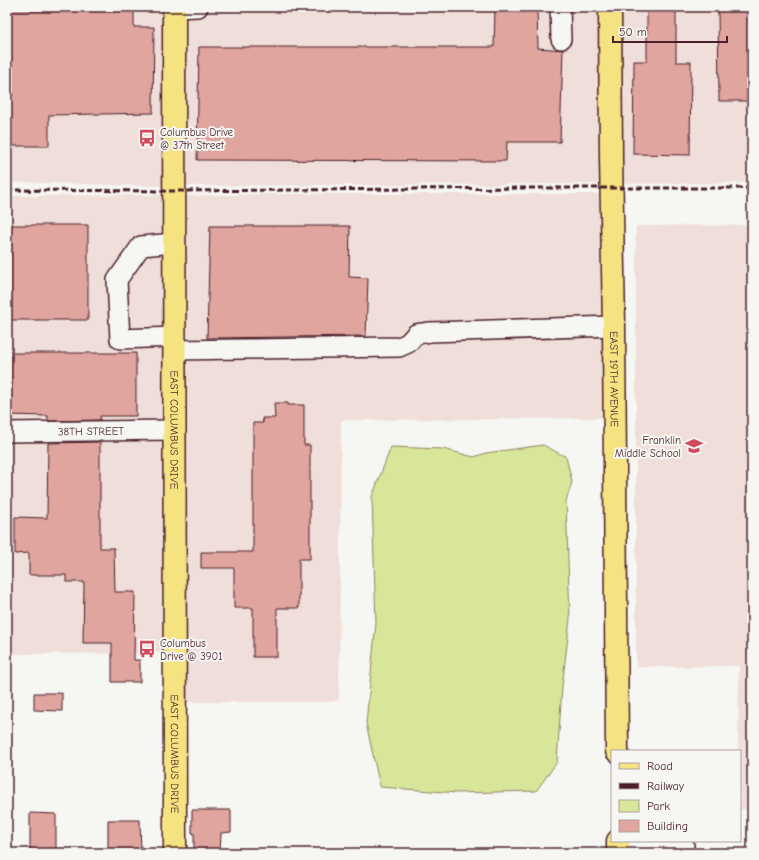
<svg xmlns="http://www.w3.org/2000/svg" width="759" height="860" viewBox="0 0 759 860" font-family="'Comic Neue',sans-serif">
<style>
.built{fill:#efded9}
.green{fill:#d8e699;stroke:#918262}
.building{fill:#dfa59e;stroke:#4a1f2b}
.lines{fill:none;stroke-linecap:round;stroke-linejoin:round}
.minor-casing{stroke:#4a1f2b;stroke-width:22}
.major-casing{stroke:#4a1f2b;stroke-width:25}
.minor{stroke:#f6f6f2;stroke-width:19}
.major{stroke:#f5e381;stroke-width:22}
.rail{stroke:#4a1f2b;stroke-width:3;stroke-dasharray:6 3;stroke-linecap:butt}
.labels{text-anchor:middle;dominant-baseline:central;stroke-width:4;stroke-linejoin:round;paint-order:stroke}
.poi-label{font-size:11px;fill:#4a1f2b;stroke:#f6f6f2;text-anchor:start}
.street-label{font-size:11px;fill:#4a1f2b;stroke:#f6f6f2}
</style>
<rect width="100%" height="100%" fill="#f6f6f2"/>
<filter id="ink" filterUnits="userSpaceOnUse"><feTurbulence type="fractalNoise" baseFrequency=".025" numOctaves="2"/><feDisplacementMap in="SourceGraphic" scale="8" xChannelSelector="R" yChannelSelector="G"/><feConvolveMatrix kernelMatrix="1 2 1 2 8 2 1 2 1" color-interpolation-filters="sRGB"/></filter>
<g filter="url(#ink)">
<path class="built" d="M7 7H752V183L155 186 7 182Z
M269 194H611L612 418 341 420 339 700 328 702H180L179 196Z
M172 195 174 653 7 654V196Z
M752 225V810L740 809V751H738L739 666 636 667V226Z"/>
<path class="green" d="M543 445 566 457 572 482 566 501 570 619 562 687 557 762 536 791 457 793 380 787 366 723 376 623 372 497 391 447 443 449 474 457 486 453Z"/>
<path class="building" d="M7 7H134V27H154L153 113 49 115V146H7Z
M495 7H537L538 48 563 50 560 142H507L506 161 197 160 199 47H494Z
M647 7H676V62H691L690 155 633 154 634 61H647Z
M718 7H752V101H719Z
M7 225H88V320H7Z
M210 226H350L349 277 368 278 366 336 207 338Z
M7 353H136V416H100V420L48 421V416L7 415Z
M274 403H288V405H304V445H310V559H299V608H277V657H253V608H234V568H201V552H253V423H263L262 418H275Z
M100 442V548H114L115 592H135L134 660H140V682H112V643H83L84 582H66V575H29V553L15 554V517L47 518 48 443Z
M34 693H62V711L34 710Z
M192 810H231V832L221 833 220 853H194V833H192Z
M30 813 56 814V853H30Z
M108 820H140L141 853H108Z"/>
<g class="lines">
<g class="minor-casing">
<g id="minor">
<path d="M560 7 561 39"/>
<path d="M174 8 198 7"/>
<path d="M174 243 141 246 117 280 120 339 174 337"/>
<path d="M174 350 399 347 408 343 416 334 430 332 614 326"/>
<path id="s1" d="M7 432 175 430"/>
<path d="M618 843 684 845"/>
</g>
</g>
<g class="major-casing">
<g id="major">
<path id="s2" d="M174 7 175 853"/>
<path id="s3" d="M610 7 611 157 614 326 617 751"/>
<path d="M618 841V853"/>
</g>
</g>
<use href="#minor" class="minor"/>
<use href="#major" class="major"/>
<path class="rail" d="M7 190 174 191 531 188H752"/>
</g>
</g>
<defs>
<g id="bus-bare" transform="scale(1.38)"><path d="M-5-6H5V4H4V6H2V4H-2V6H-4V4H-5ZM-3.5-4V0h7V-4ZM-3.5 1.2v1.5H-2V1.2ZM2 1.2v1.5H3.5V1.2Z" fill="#d1495b" stroke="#f6f6f2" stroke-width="2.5" paint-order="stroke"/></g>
<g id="school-bare" transform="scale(1.38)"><path d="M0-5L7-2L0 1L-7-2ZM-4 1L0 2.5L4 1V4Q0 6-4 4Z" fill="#d1495b" stroke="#f6f6f2" stroke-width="2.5" paint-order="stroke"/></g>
</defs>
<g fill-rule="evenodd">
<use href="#bus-bare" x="147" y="138"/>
<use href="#school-bare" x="694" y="446"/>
<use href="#bus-bare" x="147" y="649"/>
</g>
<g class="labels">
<g class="poi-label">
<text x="160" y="132">Columbus Drive<tspan x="160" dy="13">@ 37th Street</tspan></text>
<text x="681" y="440" text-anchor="end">Franklin<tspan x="681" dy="13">Middle School</tspan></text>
<text x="160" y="643">Columbus<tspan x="160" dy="13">Drive @ 3901</tspan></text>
</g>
<g class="street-label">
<text stroke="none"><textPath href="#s3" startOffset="372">EAST 19TH AVENUE</textPath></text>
<text stroke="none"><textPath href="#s2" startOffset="423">EAST COLUMBUS DRIVE</textPath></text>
<text stroke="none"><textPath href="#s1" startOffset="84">38TH STREET</textPath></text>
<text stroke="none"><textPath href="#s2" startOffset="747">EAST COLUMBUS DRIVE</textPath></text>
</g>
</g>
<rect width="759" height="860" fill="none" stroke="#f6f6f2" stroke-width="24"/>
<rect x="12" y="12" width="735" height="836" fill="none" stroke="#4a1f2b" stroke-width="1.5" filter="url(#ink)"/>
<rect x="611" y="750" width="130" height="92" fill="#f6f6f2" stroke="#b1a0a2"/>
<rect x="619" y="763" width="20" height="6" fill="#f5e381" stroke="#b1a0a2"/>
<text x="647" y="770" font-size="12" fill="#4a1f2b">Road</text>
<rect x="619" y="783" width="20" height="6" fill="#4a1f2b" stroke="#b1a0a2"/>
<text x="647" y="790" font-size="12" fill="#4a1f2b">Railway</text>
<rect x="619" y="800" width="20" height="12" fill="#d8e699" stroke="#b1a0a2"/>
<text x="647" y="810" font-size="12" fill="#4a1f2b">Park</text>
<rect x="619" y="820" width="20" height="12" fill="#dfa59e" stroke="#b1a0a2"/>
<text x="647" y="830" font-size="12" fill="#4a1f2b">Building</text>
<path d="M613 36v6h114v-6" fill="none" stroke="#4a1f2b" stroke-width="2"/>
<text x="619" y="36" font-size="12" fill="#4a1f2b" stroke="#f6f6f2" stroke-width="3" paint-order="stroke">50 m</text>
</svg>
